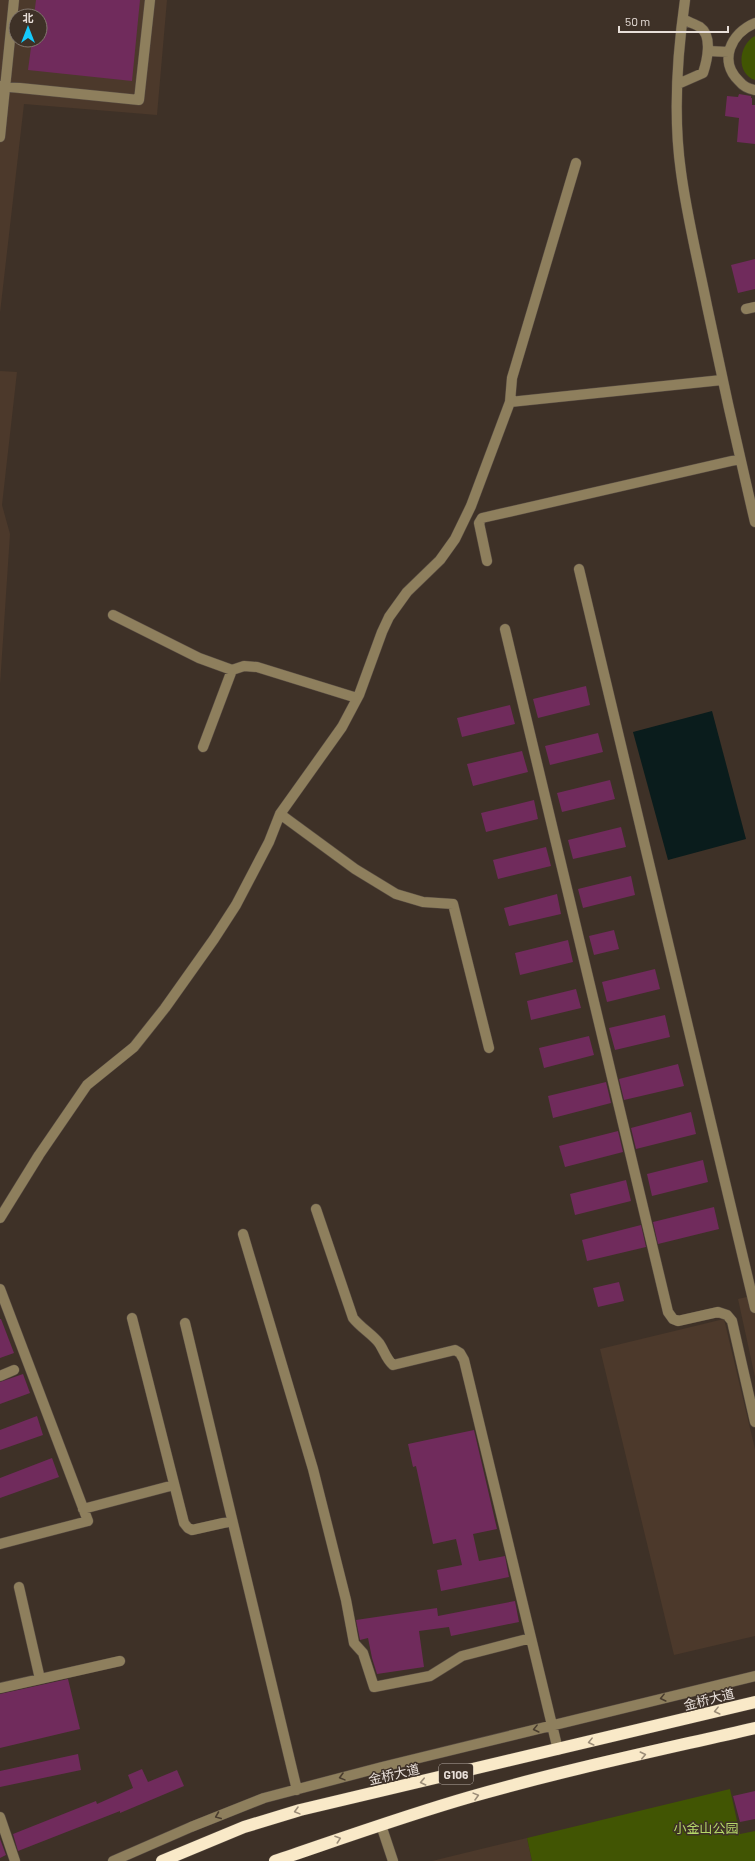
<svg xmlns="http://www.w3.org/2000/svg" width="755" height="1861" viewBox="0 0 755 1861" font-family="Barlow,'Noto Sans SC',sans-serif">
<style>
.built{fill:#4c392b;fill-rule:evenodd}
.green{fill:#415503}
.water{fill:#0a1c1c}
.building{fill:#702b5c}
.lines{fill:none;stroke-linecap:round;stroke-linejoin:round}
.minor-casing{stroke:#594d43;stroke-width:11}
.highway-casing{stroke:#594d43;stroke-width:13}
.minor{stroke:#8e7f5d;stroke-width:10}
.highway{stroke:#f9e9c8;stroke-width:12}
.oneway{stroke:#4a3d2f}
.oneway2{stroke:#9c8d78}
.labels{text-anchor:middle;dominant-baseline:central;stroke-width:3;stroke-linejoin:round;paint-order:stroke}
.shield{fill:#3e3127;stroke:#b5aba4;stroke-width:1}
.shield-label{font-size:12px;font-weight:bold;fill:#e8dfd9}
.street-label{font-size:13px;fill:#e8dfd9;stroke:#3e3127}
.park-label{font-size:13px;fill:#b6d969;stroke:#3e3127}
</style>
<rect width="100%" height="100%" fill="#3e3127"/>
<path class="built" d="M0 0H167L157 115 24 104 0 313ZM16 16H40V40H16Z
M0 371 17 372 2 505 10 534 0 685Z
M755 1295V1377L738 1299Z
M724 1319 755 1449V1636L674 1655 600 1349Z
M527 1838 532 1861H432Z"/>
<path class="green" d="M755 36V80C735 73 739 44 755 36Z
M730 1789 740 1834 755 1831V1861H532L527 1838Z"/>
<path class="water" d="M712 711 746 839 668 860 633 732Z"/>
<path class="building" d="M36 0H140L132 81 28 70 32 40H40V16H34Z
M739 94 751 96V98H752V105H755V144L737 142 739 118 725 116 727 96 738 97Z
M755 259V289L738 293 731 265Z
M586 686 590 705 538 718 533 699Z
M510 705 515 724 462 737 457 718Z
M598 733 603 752 550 765 545 746Z
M522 751 528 772 473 786 467 764Z
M610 780 615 799 562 812 557 793Z
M534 800 538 819 486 832 481 813Z
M621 827 626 847 573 859 568 840Z
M546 847 551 866 498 879 493 860Z
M631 876 635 895 583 908 578 889Z
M557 894 561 914 509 926 504 908Z
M614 930 619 949 594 955 589 936Z
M568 940 573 962 520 975 515 953Z
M655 969 660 989 607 1002 602 982Z
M576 989 581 1008 531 1020 527 1001Z
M665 1015 670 1037 615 1050 609 1028Z
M589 1036 594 1055 544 1068 539 1048Z
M678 1064 684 1086 624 1100 619 1079Z
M606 1082 611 1103 553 1118 548 1096Z
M691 1112 696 1134 636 1149 631 1128Z
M618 1131 623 1152 565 1167 559 1146Z
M703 1160 708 1182 652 1196 647 1174Z
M626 1180 631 1201 575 1215 570 1194Z
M714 1207 719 1229 658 1244 653 1222Z
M641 1225 646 1247 587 1261 582 1240Z
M619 1282 624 1301 598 1307 593 1288Z
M0 1319H1L14 1353 0 1358Z
M23 1374 30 1393 0 1404V1382Z
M37 1416 43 1435 0 1450V1430Z
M474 1430 497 1529 473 1534 479 1561 505 1556 509 1577 441 1591 437 1570 462 1565 456 1539 433 1544 416 1466 413 1467 408 1444Z
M52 1458 59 1477 0 1498V1478Z
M515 1601 519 1622 451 1636 449 1627 419 1631 424 1667 377 1674 372 1658 368 1638 360 1640 356 1620 437 1608 438 1616Z
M68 1679 80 1729 0 1748V1694Z
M78 1754 81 1770 0 1787V1771Z
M142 1769 148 1782 177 1770 184 1786 120 1813V1811L18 1851 13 1834 96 1801 97 1804 133 1788 128 1775Z
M755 1791V1819L740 1822 733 1796Z
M0 1839 6 1855 0 1858Z"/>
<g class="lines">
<g class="minor-casing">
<path id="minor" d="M685 0C677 56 673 116 681 172 687 217 698 261 707 306 722 378 738 450 755 522
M755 23C731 33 718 61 739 81 743 86 749 89 755 90
M708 51 729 52
M678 84 703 73C707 61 713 36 700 27 695 24 688 22 683 19
M0 86 139 100 150 0
M0 137 14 0
M746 309 755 307
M510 402 512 378 576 163
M487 561 479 523 482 518 740 459
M579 569 755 1308
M113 615 199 658 232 670 244 666 257 667 357 698
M505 629 668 1312 673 1319 678 1321 718 1312 727 1315 732 1321 755 1422
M203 747 232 670
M280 814 355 869 396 894 423 902 453 904 489 1048
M316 1209 353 1318C361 1328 372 1334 379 1343 384 1350 386 1359 393 1365L455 1350 460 1353 464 1360 558 1750
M0 1218 39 1155 87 1085 134 1047 165 1008 214 939 236 905 269 842 280 814 342 727 359 695 382 632 389 617 407 592 440 560 455 539 471 506 510 402 722 380
M243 1234 313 1469 346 1600 354 1643 363 1653 374 1687 430 1676 462 1656 531 1638
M0 1289 88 1521 0 1544
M132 1318 184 1523 188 1528 192 1530 232 1521
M185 1323 297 1790
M0 1376 14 1370
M83 1509 174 1485
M19 1587 40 1679
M0 1688 120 1661
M0 1817 15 1861
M381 1825 393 1861
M113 1861 191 1827 264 1798 382 1767 755 1676"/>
</g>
<g class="highway-casing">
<path id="highway" d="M162 1861 244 1827 300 1810 755 1702
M275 1861C340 1839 404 1816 470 1797 564 1770 660 1750 755 1728"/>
</g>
<use href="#minor" class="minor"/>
<use href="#highway" class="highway"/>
</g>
<defs><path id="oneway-chevron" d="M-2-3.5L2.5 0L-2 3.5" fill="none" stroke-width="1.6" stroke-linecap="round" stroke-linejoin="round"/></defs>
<g class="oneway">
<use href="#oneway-chevron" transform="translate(663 1698) rotate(166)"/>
<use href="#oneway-chevron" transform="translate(536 1729) rotate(166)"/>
<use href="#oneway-chevron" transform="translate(342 1777) rotate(165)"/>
<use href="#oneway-chevron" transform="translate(218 1816) rotate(158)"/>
</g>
<g class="oneway2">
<use href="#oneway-chevron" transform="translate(717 1711) rotate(166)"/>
<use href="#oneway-chevron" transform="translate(591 1742) rotate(166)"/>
<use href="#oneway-chevron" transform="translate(643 1755) rotate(-13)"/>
<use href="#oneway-chevron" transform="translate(423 1782) rotate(167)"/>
<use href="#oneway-chevron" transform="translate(476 1796) rotate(-15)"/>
<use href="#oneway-chevron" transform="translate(297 1811) rotate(165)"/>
<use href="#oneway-chevron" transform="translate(338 1839) rotate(-19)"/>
</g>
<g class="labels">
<rect class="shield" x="439" y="1764" width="34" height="20" rx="3"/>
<g class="shield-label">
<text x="456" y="1774">G106</text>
</g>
<g class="street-label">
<text transform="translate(709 1699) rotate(-14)">金桥大道</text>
<text transform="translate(394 1774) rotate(-13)">金桥大道</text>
</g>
<g class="park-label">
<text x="706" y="1828">小金山公园</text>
</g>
</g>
<g transform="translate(28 28)"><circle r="19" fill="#3e3127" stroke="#82776e"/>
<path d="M0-3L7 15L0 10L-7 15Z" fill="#15cafb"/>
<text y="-6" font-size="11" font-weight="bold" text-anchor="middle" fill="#e8dfd9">北</text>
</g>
<path d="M619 26v6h109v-6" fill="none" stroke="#e8dfd9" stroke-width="2"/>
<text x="625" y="26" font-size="12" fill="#e8dfd9" stroke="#3e3127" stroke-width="3" paint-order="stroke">50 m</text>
</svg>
